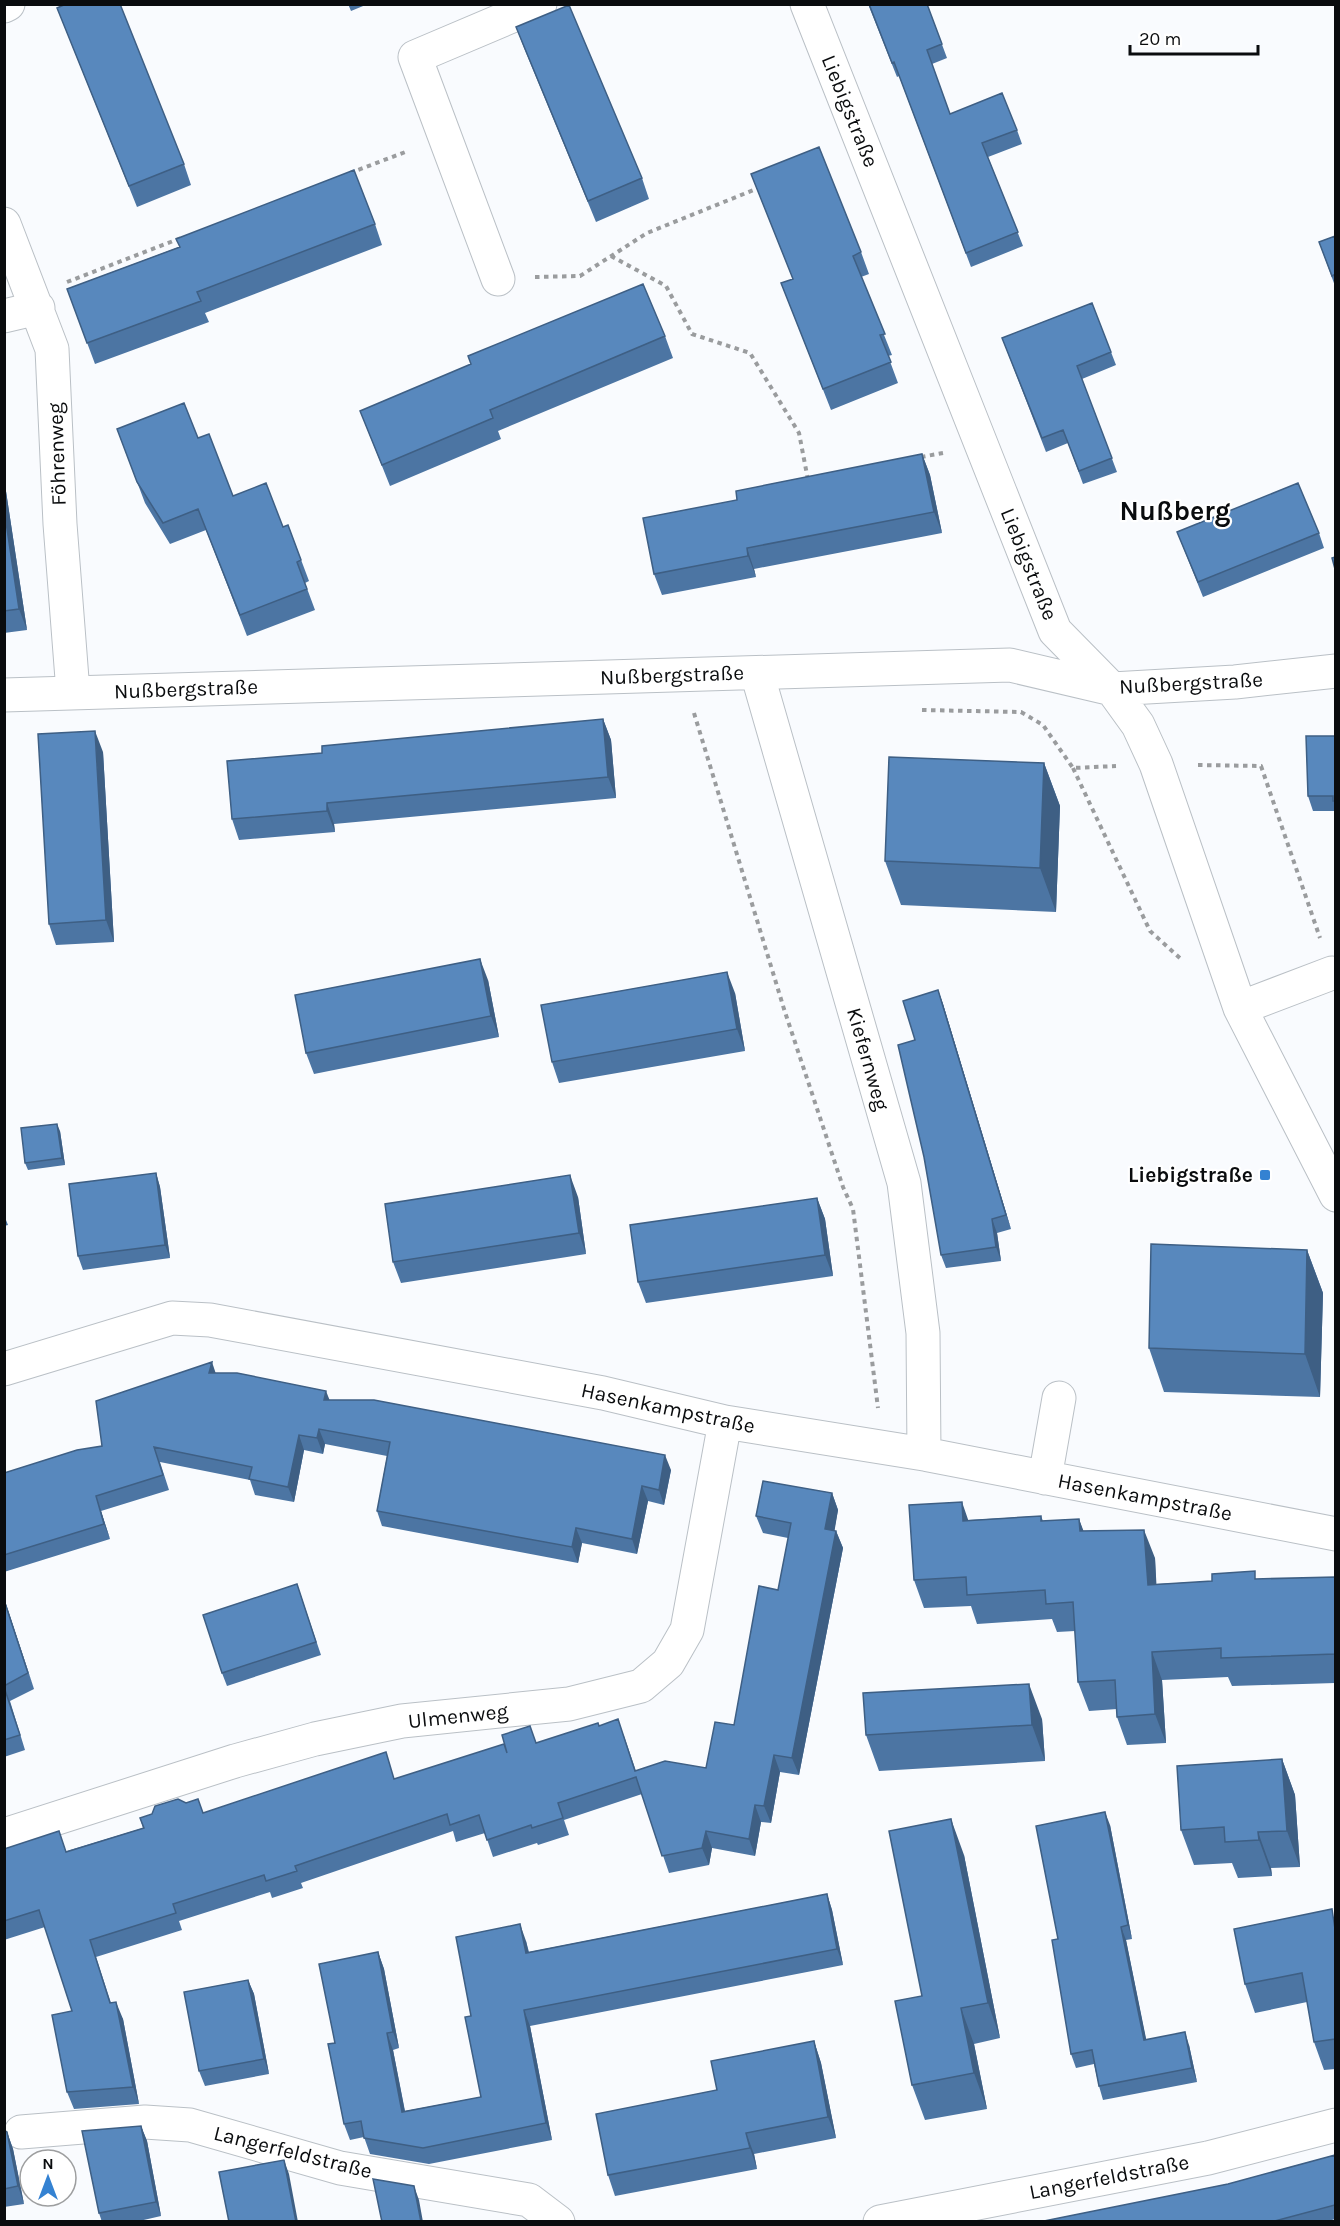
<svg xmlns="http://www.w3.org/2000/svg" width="1340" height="2226" viewBox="0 0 1340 2226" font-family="Karla,sans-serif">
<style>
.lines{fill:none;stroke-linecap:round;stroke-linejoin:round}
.minor-casing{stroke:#bac0c6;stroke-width:35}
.path{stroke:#9a9c9e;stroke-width:4;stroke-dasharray:4.5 4.5;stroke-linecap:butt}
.minor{stroke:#fff;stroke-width:33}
.wall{fill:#4c75a3}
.shaded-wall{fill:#3e5f84}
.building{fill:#5888bd;stroke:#3e5f84;stroke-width:1.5}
.poi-dot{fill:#3482d2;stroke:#fff;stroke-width:2}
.labels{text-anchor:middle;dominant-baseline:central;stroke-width:4.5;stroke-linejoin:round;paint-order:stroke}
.street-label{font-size:21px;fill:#0a0c0e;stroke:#fff}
.poi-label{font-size:21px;font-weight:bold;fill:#0a0c0e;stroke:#fff;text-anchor:end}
.district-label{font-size:27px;font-weight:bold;fill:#0a0c0e;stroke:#fff}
</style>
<rect width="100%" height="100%" fill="#f9fbfe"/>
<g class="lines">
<g class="minor-casing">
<path id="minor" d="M807 4 1055 631 1112 689 1138 725 1156 764 1240 1008 1336 1195
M4 6 8 4
M4 224 52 349 60 524 73 692
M498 279 415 57 540 4
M4 316 38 308
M757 673 904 1183 923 1333 924 1454
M4 695 1010 665 1112 689 1235 682 1336 671
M1240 1008 1332 973
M4 1369 172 1318 210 1320 603 1393 725 1422 924 1454 1336 1534
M1045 1478 1059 1398
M4 1835 235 1761 315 1739 402 1721 569 1704 641 1686 668 1663 687 1630 725 1422
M21 2132 145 2122 190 2125 340 2168 529 2200 558 2222
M880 2222 1208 2158 1336 2125"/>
</g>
<path class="path" d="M350 173 408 151
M611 256 666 286 692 334 750 353 799 433 808 480
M535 277 580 276 647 233 761 187
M67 282 181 238
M921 457 943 453
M922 710 1021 712 1043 725 1073 768 1116 766
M694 713 784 1009 843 1187 853 1209 878 1408
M1198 765 1261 766 1320 938
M1073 768 1150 931 1181 959"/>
<use href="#minor" class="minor"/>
</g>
<path class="wall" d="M348 4H368L351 11Z
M868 4H927L947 58 932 64 950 114 1017 130 1022 144 988 157 1023 246 971 267 899 76 897 77Z
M57 8 184 164 191 185 137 207Z
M516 27 642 178 649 199 596 222 524 48Z
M751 174 861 252 869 274 861 277 892 355 888 356 898 383 831 410 781 283 793 279Z
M375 224 382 245 205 313 209 322 95 364 67 289 179 247Z
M1335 236V286L1319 242Z
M1092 303 1116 365 1082 379 1117 472 1083 484 1068 443 1046 452 1002 338Z
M665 336 673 358 498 431 501 439 390 486 360 411Z
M117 429 198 438 233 496 283 527 288 525 309 581 305 583 315 610 247 636 206 530 170 544 145 503Z
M922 454 930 475 942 533 754 569 756 577 662 595 654 574 737 500Z
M4 478 27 630 4 633Z
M1177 532 1319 533 1324 548 1203 597Z
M603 719 611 740 616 798 334 824 335 832 239 840 232 819 322 753Z
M1335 736V811H1313L1308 796Z
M103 752 114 942 56 945 49 924Z
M1044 763 1060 806 1056 912 901 905 885 861Z
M488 980 499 1037 314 1074 306 1053Z
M938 990 943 1004 1011 1229 997 1233 1001 1261 946 1268 941 1255 915 1040Z
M735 993 745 1051 559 1083 552 1062Z
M60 1131 65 1165 28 1170 25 1163Z
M156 1173 160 1187 170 1258 83 1270 78 1256Z
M578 1197 586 1254 401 1283 393 1262Z
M817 1198 825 1219 833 1276 646 1303 638 1282Z
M4 1215 8 1225 4 1226Z
M1307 1250 1323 1293 1320 1397 1164 1392 1149 1348Z
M215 1373 329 1400 671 1470 664 1505 648 1501 637 1554 582 1543 578 1563 382 1526 377 1511 387 1456 325 1444 323 1454 304 1450 294 1502 255 1495 250 1480 160 1462 169 1490 101 1511 110 1539 4 1572V1473L102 1446Z
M832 1493 838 1510 834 1531H836L843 1548 799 1775 780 1772 771 1823 761 1822 755 1856 712 1848 709 1865 669 1873 642 1794 564 1820 569 1835 538 1845 537 1843 493 1857 485 1833 456 1842 453 1831 301 1883 303 1888 272 1898 270 1892 179 1921 182 1930 96 1957 111 2003 123 2019 139 2104 74 2109 67 2092 72 2011 45 1927 4 1940V1849L67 1851 143 1828 140 1818 203 1813 395 1779 536 1743 599 1726 624 1736 636 1771 706 1768 734 1725 778 1590 788 1538 763 1533 756 1516Z
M1041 1516 1043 1521 1079 1519 1083 1531 1155 1558 1156 1584 1258 1579 1335 1577V1683L1232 1686 1228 1677 1162 1680 1166 1743 1127 1745 1117 1717V1709L1089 1711 1078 1682 1075 1631 1057 1632 1052 1619 977 1624 971 1606 924 1608 914 1580 968 1520Z
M297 1584 321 1655 227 1686 222 1673Z
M4 1598 34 1689 10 1701 25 1750 4 1757Z
M1042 1719 1045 1761 879 1771 866 1735Z
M1282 1759 1295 1795 1300 1867 1271 1868 1272 1876 1238 1878 1232 1863 1194 1865 1181 1830Z
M1110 1825 1132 1939 1126 1940 1146 2040 1189 2045 1197 2082 1103 2100 1099 2086 1094 2064 1076 2068 1071 2054 1058 1939Z
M964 1855 1000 2038 974 2044 987 2109 925 2120 912 2085 922 1996Z
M827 1894 832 1910 843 1965 530 2026 552 2140 429 2164 370 2154 364 2137 350 2140 344 2124 335 2043 378 1952 384 1969 399 2048 393 2050 405 2111 481 2097 471 2016 526 1941 529 1952Z
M1335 1920V2069L1324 2070 1314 2042 1307 2002 1255 2013 1245 1984Z
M248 1980 254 1994 269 2074 205 2086 199 2071Z
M814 2041 821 2063 836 2138 754 2154 757 2169 615 2196 608 2175 717 2090Z
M141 2126 147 2141 161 2216 135 2222H102L99 2213Z
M4 2130 7 2132 13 2149 24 2204 4 2207Z
M1335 2155V2219L1326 2222H1039L1228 2184Z"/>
<path class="shaded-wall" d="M922 454 930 475 942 533 934 512Z
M4 478 27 630 19 609 4 509Z
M747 548 754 569 756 577 748 556Z
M603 719 611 740 616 798 608 777Z
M95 731 103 752 114 942 106 920Z
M1044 763 1060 806 1056 912 1040 868Z
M327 803 334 824 335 832 327 811Z
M480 959 488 980 499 1037 491 1016Z
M727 972 735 993 745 1051 737 1029Z
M938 990 943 1004 1011 1229 1006 1215Z
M57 1124 60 1131 65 1165 62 1158Z
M156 1173 160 1187 170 1258 165 1245Z
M570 1175 578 1197 586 1254 579 1233Z
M817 1198 825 1219 833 1276 825 1255Z
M992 1219 997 1233 1001 1261 996 1247Z
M1307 1250 1323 1293 1320 1397 1305 1354Z
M212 1362 217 1377 209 1373Z
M326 1391 332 1406 324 1400Z
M319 1429 325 1444 323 1454 317 1438Z
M299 1435 304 1450 294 1502 288 1487Z
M665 1455 671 1470 664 1505 659 1490Z
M642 1486 648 1501 637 1554 632 1539Z
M832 1493 838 1510 832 1546 825 1529Z
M96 1496 101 1511 110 1539 104 1524Z
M962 1502 972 1531 963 1521Z
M1079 1519 1090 1548 1080 1531Z
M576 1528 582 1543 578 1563 572 1547Z
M1144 1530 1155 1558 1158 1613 1148 1585Z
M836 1531 843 1548 799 1775 792 1758Z
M4 1598 34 1689 4 1600Z
M1152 1652 1162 1680 1166 1743 1155 1714Z
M1029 1684 1042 1719 1045 1761 1032 1725Z
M774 1755 780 1772 771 1823 764 1806Z
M1282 1759 1295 1795 1300 1867 1287 1831Z
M755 1805 761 1822 755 1856 749 1839Z
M1105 1812 1110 1825 1132 1939 1128 1925Z
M951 1819 964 1855 1000 2038 988 2003Z
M706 1831 712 1848 709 1865 702 1848Z
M1258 1832 1271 1868 1272 1876 1259 1840Z
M827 1894 832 1910 843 1965 837 1949Z
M520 1924 526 1941 532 1969 526 1953Z
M1121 1927 1126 1940 1149 2053 1144 2040Z
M378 1952 384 1969 399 2048 393 2032Z
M248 1980 254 1994 269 2074 264 2059Z
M116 2002 123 2019 139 2104 133 2087Z
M961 2008 974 2044 987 2109 974 2073Z
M524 2010 530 2026 552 2140 546 2123Z
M1185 2032 1189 2045 1197 2082 1192 2068Z
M387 2033 393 2050 408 2128 402 2112Z
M814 2041 821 2063 836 2138 828 2117Z
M141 2126 147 2141 161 2216 156 2202Z
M7 2132 13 2149 24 2204 18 2186Z
M746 2133 754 2154 757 2169 750 2148Z
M284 2160 289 2174 298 2222H296Z
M414 2186 419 2200 423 2222H421Z"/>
<path class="building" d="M66 4H120L184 164 129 186 57 8Z
M869 4H927L942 44 927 50 950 114 1002 93 1017 130 982 143 1018 232 966 253 894 62 892 63Z
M569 5 642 178 588 201 516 27Z
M819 147 861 252 853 256 885 334 880 335 891 362 823 389 781 283 793 279 751 174Z
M354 170 375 224 197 292 201 301 87 343 67 289 180 247 176 239Z
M1335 236V274L1332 276 1319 242Z
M643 284 665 336 490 410 493 418 382 465 360 411 471 364 468 356Z
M1092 303 1111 352 1077 366 1112 458 1079 471 1063 430 1042 438 1002 338Z
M184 403 198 438 209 434 233 496 266 483 283 527 288 525 301 560 297 562 307 589 240 615 198 509 163 523 137 482 117 429Z
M922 454 934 512 747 548 748 556 654 574 643 518 737 500 736 491Z
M1298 483 1319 533 1198 582 1177 532Z
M4 509 19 609 4 611Z
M1335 557V569L1332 558Z
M603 719 608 777 327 803V811L232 819 227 761 322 753V746Z
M95 731 106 920 49 924 38 734Z
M1306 736H1335V801H1333V796H1308Z
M889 757 1044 763 1040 868 885 861Z
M480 959 491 1016 306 1053 295 995Z
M727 972 737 1029 552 1062 541 1005Z
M938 990 1006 1215 992 1219 996 1247 941 1255 924 1157 898 1045 915 1040 903 1001Z
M57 1124 62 1158 25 1163 21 1128Z
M156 1173 165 1245 78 1256 69 1184Z
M570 1175 579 1233 393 1262 385 1204Z
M817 1198 825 1255 638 1282 630 1225Z
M1151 1244 1307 1250 1305 1354 1149 1348Z
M212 1362 209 1373H237L326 1391 324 1400H374L665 1455 659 1490 642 1486 632 1539 576 1528 572 1547 377 1511 390 1442 319 1429 317 1438 299 1435 288 1487 249 1479 252 1467 154 1447 163 1475 96 1496 104 1524 4 1555V1473L77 1450 102 1446 96 1401Z
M763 1481 832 1493 825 1529 836 1531 792 1758 774 1755 764 1806 755 1805 749 1839 706 1831 702 1848 662 1856 636 1777 558 1803 563 1818 532 1828 531 1825 487 1840 479 1815 450 1825 447 1814 295 1866 297 1871 266 1881 264 1875 173 1904 176 1913 90 1940 110 2003 116 2002 133 2087 67 2092 52 2015 72 2011 39 1910 4 1921V1849L59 1831 66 1852 144 1828 140 1818 152 1814 155 1806 178 1799 186 1803 198 1799 203 1813 386 1752 394 1779 504 1744 507 1753 502 1735 530 1726 536 1743 598 1723 599 1726 618 1719 635 1771 665 1761 706 1768 715 1722 734 1725 759 1586 778 1590 791 1523 756 1516Z
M962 1502 963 1521 1041 1516V1521L1079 1519 1080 1531 1144 1530 1148 1585 1212 1581V1574L1255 1571V1579L1335 1577V1654L1221 1658V1648L1152 1652 1155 1714 1117 1717 1115 1680 1078 1682 1073 1602 1046 1604 1045 1590 967 1595 966 1577 914 1580 909 1505Z
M297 1584 316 1642 222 1673 203 1615Z
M4 1600 28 1673 4 1686Z
M1029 1684 1032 1725 866 1735 863 1693Z
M4 1687 20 1735 4 1740Z
M1282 1759 1287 1831 1258 1832 1259 1840 1225 1842 1224 1827 1181 1830 1177 1766Z
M1105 1812 1128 1925 1121 1927 1144 2040 1185 2032 1192 2068 1099 2086 1092 2050 1071 2054 1052 1940 1058 1939 1036 1826Z
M951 1819 988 2003 961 2008 974 2073 912 2085 895 2001 922 1996 889 1831Z
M827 1894 837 1949 524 2010 546 2123 423 2148 364 2138 361 2121 344 2124 328 2044 335 2043 319 1964 378 1952 393 2032 387 2033 402 2112 481 2097 465 2017 471 2016 456 1937 520 1924 526 1953Z
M1332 1909 1335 1929V2039L1314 2042 1302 1973 1245 1984 1234 1929Z
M248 1980 264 2059 199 2071 184 1992Z
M814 2041 828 2117 746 2133 750 2148 608 2175 596 2114 717 2090 711 2061Z
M141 2126 156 2202 99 2213 82 2131Z
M4 2130 7 2132 18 2186 4 2189Z
M1335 2155V2205L1271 2222H1039L1228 2184Z
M284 2160 296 2222H229L219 2172Z
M373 2179 414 2186 421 2222H382Z"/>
<rect class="poi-dot" x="1259" y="1169" width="12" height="12" rx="3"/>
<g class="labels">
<g class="street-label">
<text transform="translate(850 111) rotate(68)">Liebigstraße</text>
<text transform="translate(57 454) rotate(-92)">Föhrenweg</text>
<text transform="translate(1029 564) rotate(68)">Liebigstraße</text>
<text transform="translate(672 675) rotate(-2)">Nußbergstraße</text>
<text transform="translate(1191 683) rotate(-3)">Nußbergstraße</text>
<text transform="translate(186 689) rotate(-2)">Nußbergstraße</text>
<text transform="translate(868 1059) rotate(74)">Kiefernweg</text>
<text transform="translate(668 1408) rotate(12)">Hasenkampstraße</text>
<text transform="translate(1145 1497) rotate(11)">Hasenkampstraße</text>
<text transform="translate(458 1716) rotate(-6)">Ulmenweg</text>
<text transform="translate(293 2152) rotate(14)">Langerfeldstraße</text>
<text transform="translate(1109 2177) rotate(-11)">Langerfeldstraße</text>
</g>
<g class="poi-label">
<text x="1253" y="1175">Liebigstraße</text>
</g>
<g class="district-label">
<text x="1175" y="511">Nußberg</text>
</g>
</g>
<rect width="1340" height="2226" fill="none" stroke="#0a0c0e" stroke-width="12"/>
<g transform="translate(48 2178)"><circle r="28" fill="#ffffff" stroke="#9d9e9f" stroke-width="1.5"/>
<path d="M0-4.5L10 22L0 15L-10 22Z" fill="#3482d2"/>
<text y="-9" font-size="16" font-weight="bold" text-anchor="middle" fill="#0a0c0e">N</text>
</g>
<path d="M1130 45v9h128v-9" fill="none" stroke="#0a0c0e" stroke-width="3"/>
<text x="1139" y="45" font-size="18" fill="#0a0c0e" stroke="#ffffff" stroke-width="4.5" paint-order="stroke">20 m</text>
</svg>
